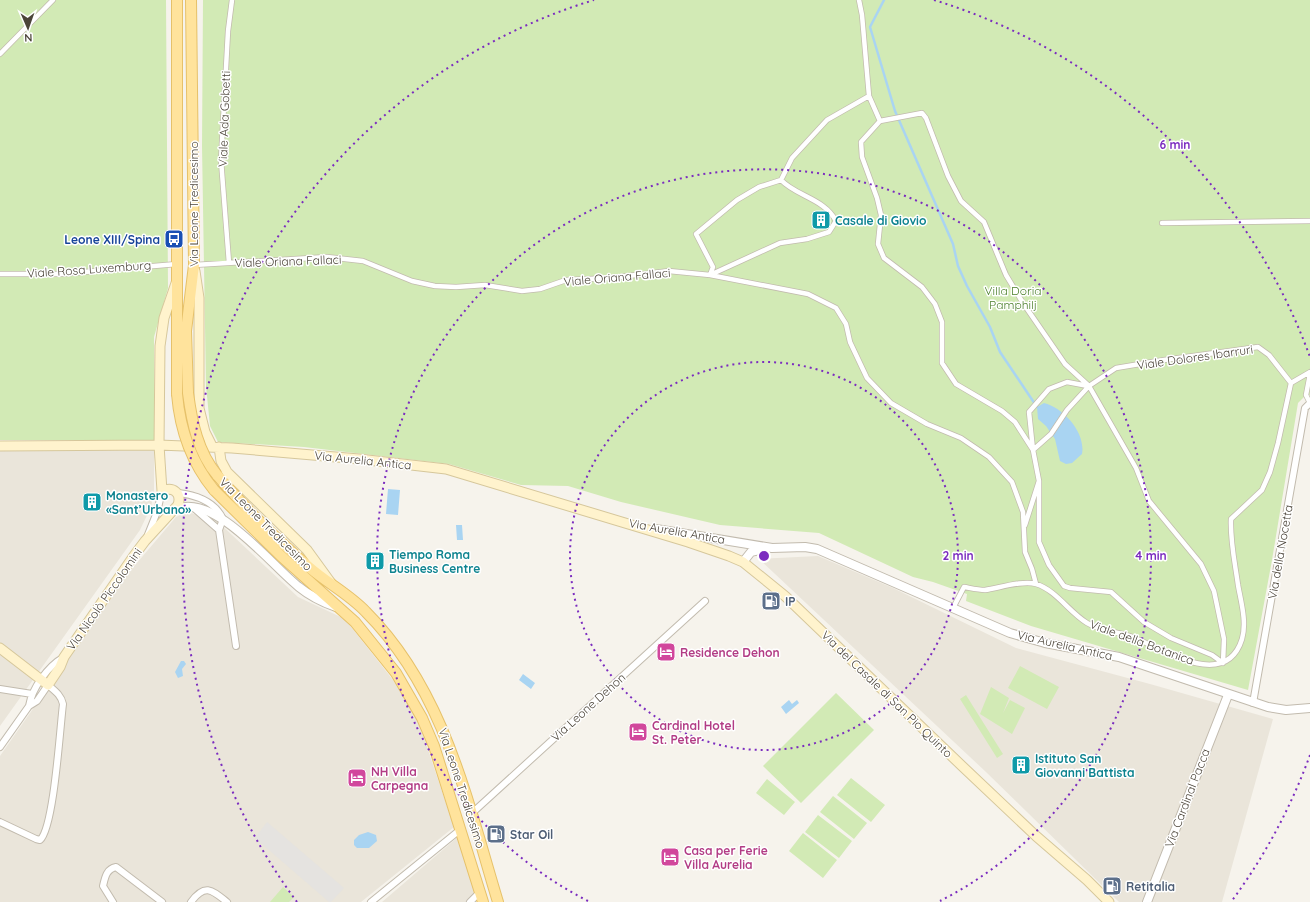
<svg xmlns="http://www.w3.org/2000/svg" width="1310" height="902" viewBox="0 0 1310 902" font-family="Quicksand,sans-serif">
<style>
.residential{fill:#eae5da}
.green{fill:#d2eab5}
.parking{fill:#e5e3e0}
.water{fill:#a9d4f2}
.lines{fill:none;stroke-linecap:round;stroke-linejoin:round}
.stream{stroke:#a9d4f2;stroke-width:2.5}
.pedestrian-casing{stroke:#c2bbae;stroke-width:6}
.minor-casing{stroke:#c2bbae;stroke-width:8}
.tertiary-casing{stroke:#c2bbae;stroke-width:10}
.secondary-casing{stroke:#d6c79b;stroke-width:11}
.primary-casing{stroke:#e6c16a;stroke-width:12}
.pedestrian{stroke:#fff;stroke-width:4.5}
.minor{stroke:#fff;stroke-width:6}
.tertiary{stroke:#fff;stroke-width:8}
.secondary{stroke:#fff3cd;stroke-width:9}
.primary{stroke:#ffe39c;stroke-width:10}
.primary-bridge-casing{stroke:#e6c16a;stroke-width:12;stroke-linecap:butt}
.primary-bridge{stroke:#ffe39c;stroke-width:10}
.ring{fill:none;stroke:#7b2cbf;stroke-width:2;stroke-dasharray:2 4}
.labels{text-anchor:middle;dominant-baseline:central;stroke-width:3;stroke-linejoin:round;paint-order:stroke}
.street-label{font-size:12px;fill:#4b4439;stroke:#fff}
.culture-label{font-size:12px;font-weight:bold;fill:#0d838f;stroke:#fff;text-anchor:start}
.transit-label{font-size:12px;font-weight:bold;fill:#164399;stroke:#fff;text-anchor:end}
.park-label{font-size:12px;fill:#4a7f2a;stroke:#fff}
.service-label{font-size:12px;font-weight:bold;fill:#4e5e75;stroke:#fff;text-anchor:start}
.hotel-label{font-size:12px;font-weight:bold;fill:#b23c85;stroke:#fff;text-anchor:start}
.centre{fill:#7b2cbf;stroke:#fff;stroke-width:2}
.ring-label{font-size:12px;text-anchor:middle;font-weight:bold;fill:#7b2cbf;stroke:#fff;stroke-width:3;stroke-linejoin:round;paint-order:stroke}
</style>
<rect width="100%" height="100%" fill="#f6f3ec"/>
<path class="residential" d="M0 449H154V493L151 507 140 530 0 726Z
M187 512 216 520 298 597 345 619 393 680 418 720 454 827 361 902H0V756L125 577 176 517Z
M818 556 893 588 1016 648 1150 684 1273 719 1222 902H1119L986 772 759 559Z
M459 836 479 902H382Z"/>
<path class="green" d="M0 0H166L168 288 154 337V440H0Z
M203 0H1310V395H1306L1298 403 1272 560 1248 690 1031 626 966 601 967 594 933 582 913 577 819 533 720 525 621 502 568 486 521 485 449 464 304 447 218 442 210 426 206 386 202 146Z
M1020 666 1059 687 1047 709 1008 688Z
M991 687 1009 698 1003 713 1010 700 1025 708 1012 734 980 714Z
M836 693 874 730 801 803 763 766Z
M966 695 1003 754 997 758 960 699Z
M851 778 885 805 871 822 837 795Z
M767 779 795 802 784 815 756 793Z
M833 796 867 823 854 839 820 812Z
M818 815 852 841 839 858 805 832Z
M803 833 837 860 823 878 789 851Z
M283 887 294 897 289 902H270Z"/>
<path class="parking" d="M267 822 344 888 331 902H329L255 838Z"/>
<path class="water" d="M1044 403C1064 408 1086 433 1082 454L1072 463 1066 464 1060 461 1055 439 1046 426 1038 419 1037 407Z
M388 489 400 490 398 515 386 514Z
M462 525 463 540H457L456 525Z
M181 661H184L186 664 182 669 183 676 178 678 175 672Z
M523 674 535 683 531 689 519 680Z
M789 700 792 704 797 700 799 703 786 714 781 707Z
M368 832 376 835 377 841 369 848H357L354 845V840L359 835Z"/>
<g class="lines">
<path class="stream" d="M884 0 870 27 895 111 953 244 958 266 967 286 990 327 1000 352 1037 407"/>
<g class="pedestrian-casing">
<path id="pedestrian" d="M859 0 862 15 869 96 880 121
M0 54 53 0
M880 121 861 142 862 157 877 198 881 215 878 244 884 258 922 287 935 304 942 322V363L956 384 1002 411 1015 422 1033 450 1051 434 1067 410 1089 386 1116 368 1164 360 1258 347 1269 355 1291 383
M880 121 922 113 926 118 948 176 961 201 984 222 1006 275 1023 303 1065 364 1089 386 1136 468 1149 501 1201 564 1214 591 1224 639 1223 663
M1162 223 1310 221
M229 263 221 160 228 31 232 0
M194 265 327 257 363 261 412 281 435 286 456 287 485 285 522 291 540 289 566 280 611 278 669 271 710 275 808 294 836 308 846 324 850 342 867 378 891 403 927 424 961 438 989 457 1012 482 1023 512 1025 552 1032 569 1036 584
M0 274H61L177 264
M710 275 713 267 696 234 737 200 759 187 781 180 792 158 827 120 869 96
M710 275 780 243 807 239 829 232 836 221C825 199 796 196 781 180
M1310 403 1306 395 1310 374
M1039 481V542L1049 565 1064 586 1070 588 1111 592 1144 622 1171 638 1212 655 1223 663
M1025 525 1039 481 1033 450 1029 412 1049 389 1067 382 1088 386
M953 608 964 587C970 588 978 590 985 590 999 588 1023 580 1036 584 1056 590 1069 612 1087 623 1100 631 1119 632 1133 637 1164 650 1226 691 1242 639 1247 622 1241 602 1238 585 1235 563 1230 541 1231 519L1262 490 1270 472 1278 443 1291 383 1310 372"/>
</g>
<g class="minor-casing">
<path id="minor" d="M178 493C196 495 215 502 223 519L219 530 195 509
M219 530 236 646
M147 537 157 512 162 491
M0 689 32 694
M1253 703 1305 408 1310 403
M29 706C32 688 48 666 64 657
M0 747 29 706 37 701 48 685C55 691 61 695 63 704 60 727 54 828 40 840L36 839 0 822
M471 814 705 601
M113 902 103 886C105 878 106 869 116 867L162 902
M191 902C205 883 212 890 227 902
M371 902 461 829
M470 902 480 892"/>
</g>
<g class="tertiary-casing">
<path id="tertiary" d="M176 509C215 493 270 564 299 587 310 596 322 602 336 607
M656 529 772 548 805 547 817 549 1010 633 1045 643 1119 657 1268 707 1286 710 1310 708
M743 562 751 552 764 549
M1147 902 1228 695"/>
</g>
<g class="secondary-casing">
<path id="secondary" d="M195 271 199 298V408L205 432 212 446
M0 446 159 445 232 448 359 459 446 469 688 542 729 556 743 562 785 596 962 766 1036 836 1087 880 1109 902
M219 447 221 461 227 472 307 550 331 583
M0 648 48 685 60 667 64 657 133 557 145 541 178 505C182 493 173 486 162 491L159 445 160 346 164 318 176 283"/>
</g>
<g class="primary-casing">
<path id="primary" d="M188 393 186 331 194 265 191 0
M177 394V0
M217 475C245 508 276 539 309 567 327 583 349 594 366 612 444 690 467 800 498 902
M214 490 281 556 355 622 396 673 422 718 434 746 483 902"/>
</g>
<use href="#pedestrian" class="pedestrian"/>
<use href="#minor" class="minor"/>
<use href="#tertiary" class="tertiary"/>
<use href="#secondary" class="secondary"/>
<use href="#primary" class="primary"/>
<g class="primary-bridge-casing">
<path id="primary-bridge" d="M188 393C192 423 198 452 217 475
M177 394C180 430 191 462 214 490"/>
</g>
<use href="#primary-bridge" class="primary-bridge"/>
</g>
<g class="ring">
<circle cx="764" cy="556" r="194"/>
<path d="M588 901A387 387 0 1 1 940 901"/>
<path d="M1310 755A581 581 0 0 1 1231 902M297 902A581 581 0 0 1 594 0M934 0A581 581 0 0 1 1310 357"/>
</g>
<defs>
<g id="building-square" transform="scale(1)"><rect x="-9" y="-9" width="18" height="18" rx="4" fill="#0f9aa8" stroke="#fff"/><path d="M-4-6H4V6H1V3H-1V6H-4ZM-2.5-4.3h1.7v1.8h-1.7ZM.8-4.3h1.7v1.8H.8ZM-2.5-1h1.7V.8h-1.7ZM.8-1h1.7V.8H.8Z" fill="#fff"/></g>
<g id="bus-square" transform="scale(1)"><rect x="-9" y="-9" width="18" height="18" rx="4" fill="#1a4fb4" stroke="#fff"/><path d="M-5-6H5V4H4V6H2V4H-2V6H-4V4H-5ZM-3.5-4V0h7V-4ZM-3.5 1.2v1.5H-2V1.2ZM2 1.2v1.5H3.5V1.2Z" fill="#fff"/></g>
<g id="fuel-square" transform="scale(1)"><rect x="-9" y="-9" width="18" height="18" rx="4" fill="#5c6f8a" stroke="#fff"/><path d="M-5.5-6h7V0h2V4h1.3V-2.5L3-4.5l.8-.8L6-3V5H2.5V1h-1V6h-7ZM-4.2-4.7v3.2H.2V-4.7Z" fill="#fff"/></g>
<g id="hotel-square" transform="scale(1)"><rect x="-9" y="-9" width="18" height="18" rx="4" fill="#d1479c" stroke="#fff"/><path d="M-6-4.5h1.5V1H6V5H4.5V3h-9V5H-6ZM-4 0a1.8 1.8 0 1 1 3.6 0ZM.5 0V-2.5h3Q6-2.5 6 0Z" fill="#fff"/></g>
</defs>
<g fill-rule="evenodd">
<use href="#building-square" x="821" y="220"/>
<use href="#bus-square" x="174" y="239"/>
<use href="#building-square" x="92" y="502"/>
<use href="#building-square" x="375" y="561"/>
<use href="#fuel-square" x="771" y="601"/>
<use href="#hotel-square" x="666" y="652"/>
<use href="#hotel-square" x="638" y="732"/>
<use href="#building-square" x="1021" y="765"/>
<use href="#hotel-square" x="357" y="778"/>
<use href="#fuel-square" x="496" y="834"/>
<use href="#hotel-square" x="670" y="857"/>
<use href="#fuel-square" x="1112" y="886"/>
</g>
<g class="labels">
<g class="street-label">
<text transform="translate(224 119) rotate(-88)">Viale Ada Gobetti</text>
<text transform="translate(193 204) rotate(-90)">Via Leone Tredicesimo</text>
<text transform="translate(288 261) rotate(-2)">Viale Oriana Fallaci</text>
<text transform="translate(89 269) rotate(-4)">Viale Rosa Luxemburg</text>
<text transform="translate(617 277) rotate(-5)">Viale Oriana Fallaci</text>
<text transform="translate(1195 357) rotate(-8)">Viale Dolores Ibarruri</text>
<text transform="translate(363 460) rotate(6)">Via Aurelia Antica</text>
<text transform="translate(266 524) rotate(45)">Via Leone Tredicesimo</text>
<text transform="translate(677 531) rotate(10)">Via Aurelia Antica</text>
<text transform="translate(1280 552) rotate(-80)">Via della Nocetta</text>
<text transform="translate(104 599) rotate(-55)">Via Nicolò Piccolomini</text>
<text transform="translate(1142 642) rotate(20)">Viale della Botanica</text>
<text transform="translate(1065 645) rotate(13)">Via Aurelia Antica</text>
<text transform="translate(887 694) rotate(44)">Via del Casale di San Pio Quinto</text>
<text transform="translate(588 707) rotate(-42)">Via Leone Dehon</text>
<text transform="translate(462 788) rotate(72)">Via Leone Tredicesimo</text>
<text transform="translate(1187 798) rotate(-69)">Via Cardinal Pacca</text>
</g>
<g class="culture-label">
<text x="835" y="220">Casale di Giovio</text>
<text x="106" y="495">Monastero<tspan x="106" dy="14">«Sant’Urbano»</tspan></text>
<text x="389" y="554">Tiempo Roma<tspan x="389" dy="14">Business Centre</tspan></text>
<text x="1035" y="758">Istituto San<tspan x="1035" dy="14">Giovanni Battista</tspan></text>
</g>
<g class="transit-label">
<text x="160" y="239">Leone XIII/Spina</text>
</g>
<g class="park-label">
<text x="1013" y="290">Villa Doria<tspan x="1013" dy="14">Pamphilj</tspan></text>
</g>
<g class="service-label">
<text x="785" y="601">IP</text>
<text x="510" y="834">Star Oil</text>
<text x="1126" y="886">Retitalia</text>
</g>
<g class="hotel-label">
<text x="680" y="652">Residence Dehon</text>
<text x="652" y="725">Cardinal Hotel<tspan x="652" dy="14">St. Peter</tspan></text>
<text x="371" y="771">NH Villa<tspan x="371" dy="14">Carpegna</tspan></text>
<text x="684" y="850">Casa per Ferie<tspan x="684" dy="14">Villa Aurelia</tspan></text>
</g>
</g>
<circle cx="764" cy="556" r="6" class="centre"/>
<g class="ring-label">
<text x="1175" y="149">6 min</text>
<text x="958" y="560">2 min</text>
<text x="1151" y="560">4 min</text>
</g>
<g transform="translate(28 28) rotate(178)" stroke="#ffffff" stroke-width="3" paint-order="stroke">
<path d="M0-3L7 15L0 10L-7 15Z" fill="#4b4439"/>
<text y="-6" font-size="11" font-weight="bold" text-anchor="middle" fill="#4b4439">N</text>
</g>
</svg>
